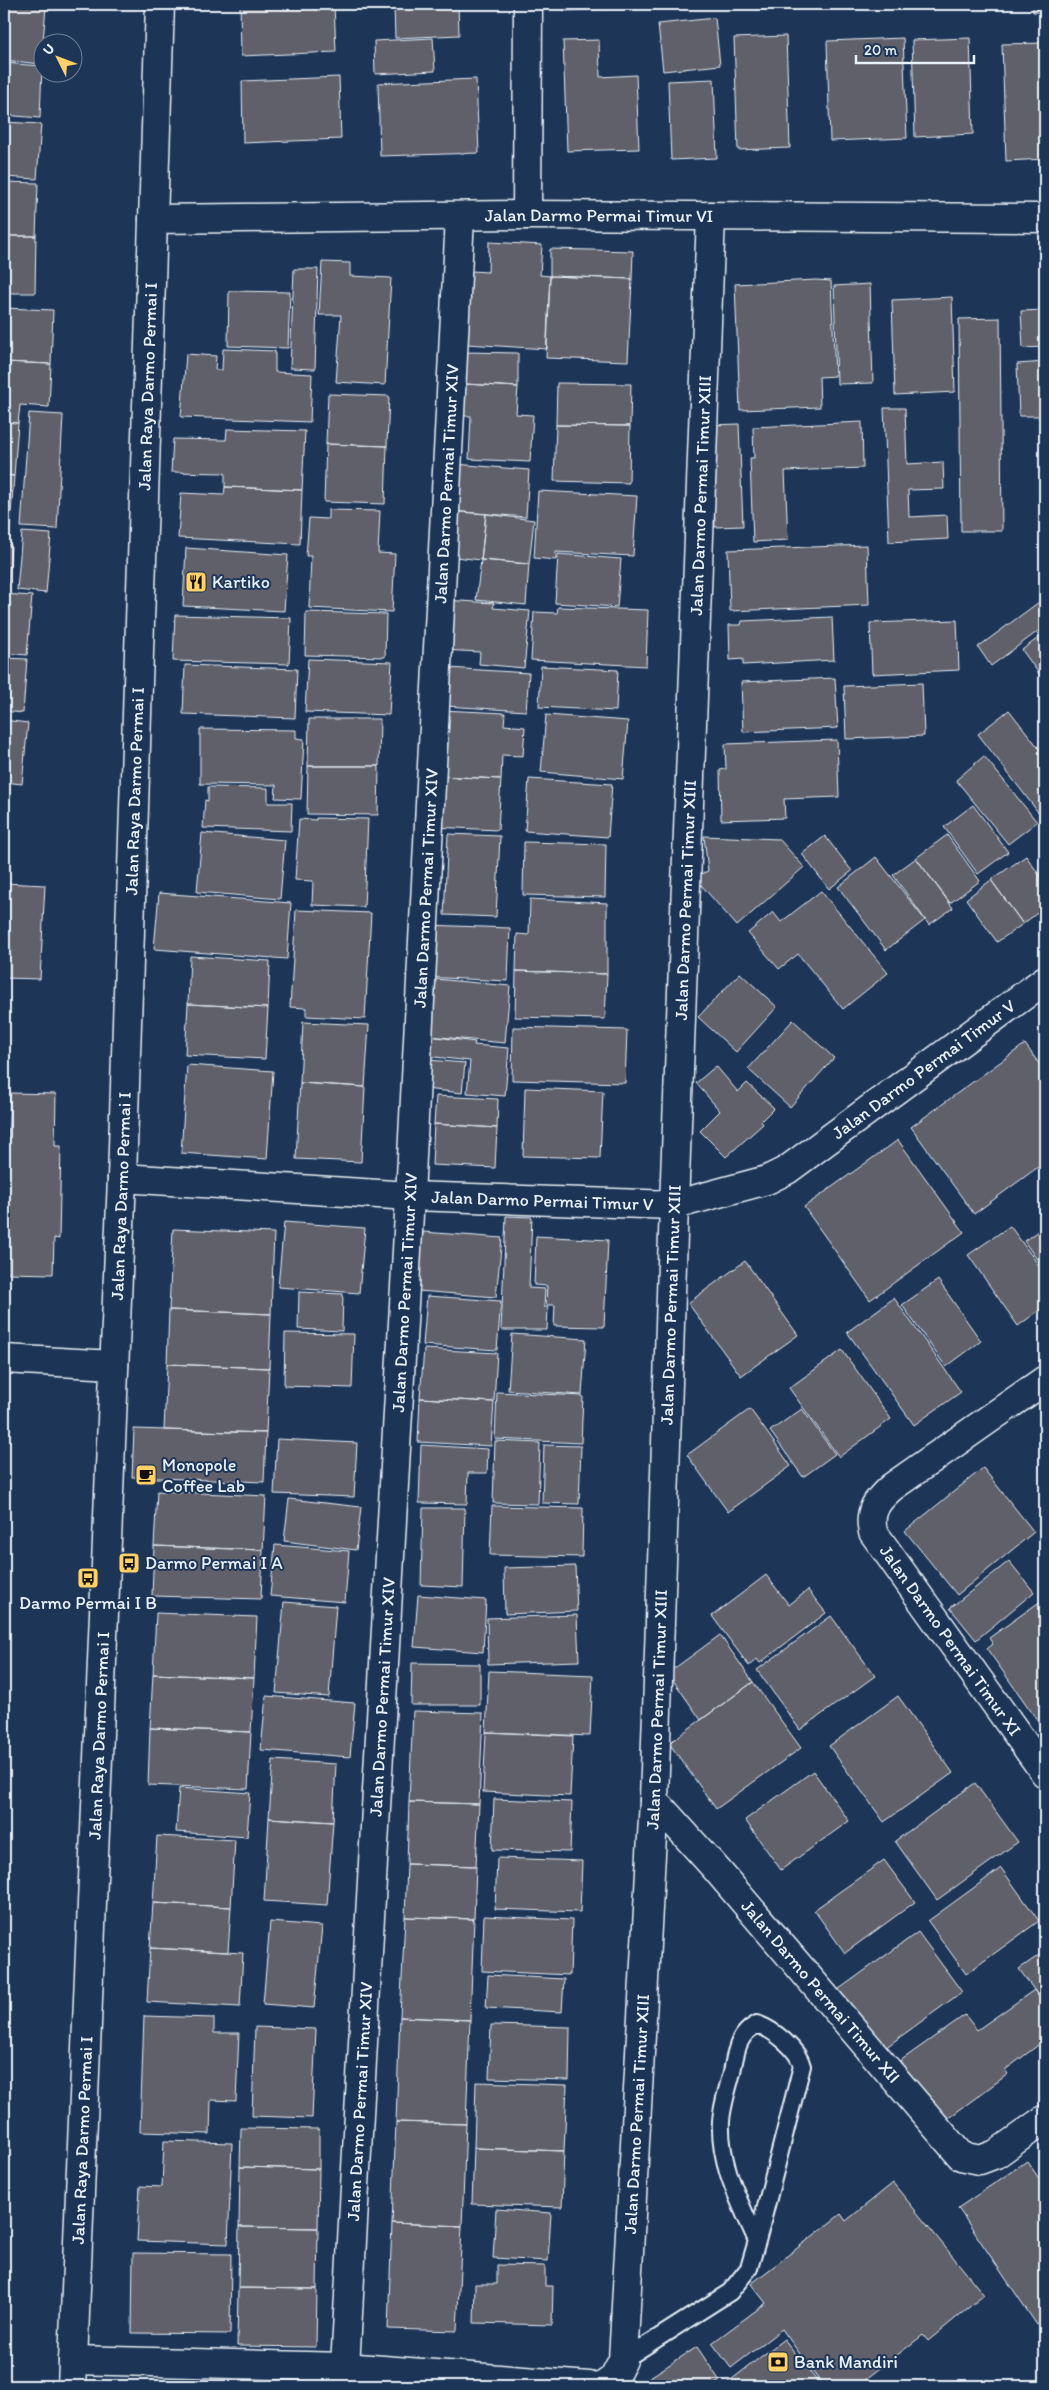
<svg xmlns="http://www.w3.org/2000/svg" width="1049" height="2390" viewBox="0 0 1049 2390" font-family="Itim,sans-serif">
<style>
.building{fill:#61616b;stroke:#e8f1f8}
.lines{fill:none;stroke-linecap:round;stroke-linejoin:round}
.lane-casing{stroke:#e8f1f8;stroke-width:20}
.street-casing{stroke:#e8f1f8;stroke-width:31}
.secondary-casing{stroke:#e8f1f8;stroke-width:31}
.lane{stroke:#1d3557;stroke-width:16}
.street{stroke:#1d3557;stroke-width:28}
.secondary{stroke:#1d3557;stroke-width:28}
.labels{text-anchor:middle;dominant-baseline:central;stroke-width:4;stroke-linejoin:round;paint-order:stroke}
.street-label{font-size:18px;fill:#e8f1f8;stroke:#1d3557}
.poi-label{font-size:18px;fill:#e8f1f8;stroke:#1d3557;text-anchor:start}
</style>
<rect width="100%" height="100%" fill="#1d3557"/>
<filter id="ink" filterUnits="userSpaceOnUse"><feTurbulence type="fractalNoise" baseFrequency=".02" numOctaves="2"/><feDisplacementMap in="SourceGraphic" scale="10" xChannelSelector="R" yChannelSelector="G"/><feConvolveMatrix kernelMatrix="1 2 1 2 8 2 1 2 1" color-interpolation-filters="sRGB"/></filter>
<g filter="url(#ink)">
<path class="building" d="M4 4 46 7 41 64 4 60Z
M240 4H334L336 52 241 56Z
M458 4 459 35 395 38 394 5Z
M563 4H636V8L564 11Z
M905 4H994L905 7Z
M1033 4H1045V12H1033Z
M715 18 720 65 663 71 658 24Z
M786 36 790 148 738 150 734 38Z
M433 38 435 71 375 74 374 41Z
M903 38 907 138 830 141 827 41Z
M970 38 973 134 915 137 912 40Z
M599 40 600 77 636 75 639 149 567 151 563 41Z
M1045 43V159L1006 161 1002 44Z
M4 63 42 66 40 118 4 115Z
M339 77 341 139 243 143 242 81Z
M476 79 479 153 380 156 378 83Z
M714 79 717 158 671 160 668 81Z
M4 122 41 124 37 179 4 177Z
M4 182 38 183 36 236H4Z
M4 236H36L35 293H4Z
M489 242 542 245 540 275 550 276 547 349 467 344 471 271 488 272Z
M550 249 633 251 632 279 550 276Z
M322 262 350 263V276L391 278 385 385 336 382 341 315H319Z
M294 269H318L315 369 290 368Z
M550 276 632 279 628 361 546 358Z
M816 280 831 281 835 376 819 377 820 407 740 410 735 284Z
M870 284 873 383 837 384 834 286Z
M229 291 290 292 288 348 228 346Z
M952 297 955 392 895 395 892 300Z
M4 308 53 310 51 364 4 362Z
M1045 310V347L1023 348 1021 311Z
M1000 318 1002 531H961L959 319Z
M223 349 275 351V372L312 374 310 422 181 417 186 354 216 356 215 370H222Z
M465 352 518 353V387L465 384Z
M4 362 51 364 49 407 20 405 18 423 4 422Z
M1045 362V416H1019L1017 364Z
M557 383 631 384 630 426 556 425Z
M465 384 518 387 516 414 533 415 530 462 469 459 471 416H463Z
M328 394 389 396 387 446 326 444Z
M884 408H905L907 464 943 462 944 489 908 490 909 517 947 515 948 539 889 542Z
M29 413 63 415 57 529 21 527Z
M4 422 18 423 14 476 4 475Z
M862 422 863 468 785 471 788 540 753 542 750 458H754L753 427Z
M739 424 743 526 715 527 711 425Z
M556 425 630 426 629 483 554 481Z
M227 429 305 431 302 490 225 487V473L171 472 173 439 226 440Z
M326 444 387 446 385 504 324 502Z
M455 464 529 470 526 517 451 511Z
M4 475 14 476 9 539 4 538Z
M225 487 302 490 300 544 178 538 181 493 224 495Z
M538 491 637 496 633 556 556 552V560L534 558Z
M328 510 380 511 378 553 395 554 392 612 309 608 311 556H306L309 518 328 519Z
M460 512 486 514 481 560 455 557Z
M486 514 534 520 529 564 481 560Z
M22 532 51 534 46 593 17 590Z
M4 544 11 545 8 589H4Z
M867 545 869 605 730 611 728 550Z
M186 548 288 555 284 611 183 606Z
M558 554 621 559 617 607 555 603Z
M481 560 529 564 526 605 476 600Z
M4 594 32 596 27 655 4 653Z
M444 600 494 603 493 608 530 611 524 668 479 664 480 652 441 650Z
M1039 602 1045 611V626L991 666 978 647Z
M558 607 648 610 646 666 531 660 534 612 557 613Z
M306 612 386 614 385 657 305 655Z
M175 615 291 618 289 664 173 661Z
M832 617 834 660 743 665V659L730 660 729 625H741L742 621Z
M957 620 959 670 872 674 870 623Z
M1045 633V682L1022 650Z
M4 658 27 659 23 713 4 711Z
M308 659 392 662 389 715 305 712Z
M185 665 297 669 295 718 183 714Z
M541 666 618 670 616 711 539 707Z
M448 668 529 673 526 711 445 706Z
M835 678 838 728 743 732 741 682Z
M922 683 924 736 846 739 844 686Z
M441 710 505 713 504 725 525 727 523 756 502 755 501 779 437 776Z
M1009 710 1045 756V807L1038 812 978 734Z
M546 715 628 721 623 779 541 772Z
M309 719H380L379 766H308Z
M4 720 28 723 22 784 4 782Z
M200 729 296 730V738L304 739 301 799 275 798 276 785 200 784Z
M837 740 839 797 784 799 785 818 721 820 720 770 726 769 725 744Z
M984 756 1037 822 1008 844 956 780Z
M308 766H379L378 815 307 814Z
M437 776 501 779 498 830 434 827Z
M529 779 612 784 608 837 525 831Z
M208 787 268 788V803H292L291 831 203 828 205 800 208 801Z
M973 805 1008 852 978 874 944 827Z
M316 818 368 819 364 907 312 905 313 881 295 880 299 819 316 820Z
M202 833 285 840 280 899 197 892Z
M448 834 500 836 496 917 444 915Z
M947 835 980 881 950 903 916 858Z
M704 836 779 839 804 867 737 926 694 877 708 871Z
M825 836 852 871 829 889 802 854Z
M524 842 606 844 605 897 523 895Z
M1026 856 1045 883V907L1023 924 991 880Z
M876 857 925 920 886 950 838 887Z
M916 858 953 908 929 925 893 875Z
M991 880 1023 924 997 942 966 899Z
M4 883 45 885 40 979 4 978Z
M821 891 888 973 843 1009 798 954 779 969 748 933 773 912 781 922Z
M159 893 291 903 287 959 154 949Z
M530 899 607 903V974L516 971 517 934 529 935Z
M296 910 371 913 365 1019 306 1016V1008L290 1007Z
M426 925 510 928 508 981 423 977Z
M190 956 270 961 268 1008 188 1004Z
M516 971 607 974 605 1019 515 1017Z
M740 973 777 1007 736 1052 698 1017Z
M435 979 510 986 505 1043 429 1036Z
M188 1004 268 1008 265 1059 185 1055Z
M793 1020 834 1058 790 1107 748 1069Z
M303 1022 369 1025 365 1087 300 1083Z
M513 1027 627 1030 625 1083 512 1080Z
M429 1036 475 1042 474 1045 509 1048 505 1096 467 1093 470 1061 426 1056Z
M1025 1044 1045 1072V1162L974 1214 911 1127Z
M428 1060 465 1063 462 1093 425 1089Z
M187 1065 273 1071 267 1159 181 1153Z
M716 1066 738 1092 747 1083 774 1108 761 1121 763 1124 726 1157 700 1131 720 1111 696 1083Z
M300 1083 365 1087 361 1162 296 1159Z
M525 1088 603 1091 600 1158 523 1156Z
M10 1093 56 1094 55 1146H61L59 1239 54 1238 53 1274 7 1273 8 1237H4V1144H8Z
M436 1096 498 1099 497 1128 434 1124Z
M434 1124 497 1128 495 1168 432 1165Z
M898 1140 964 1232 870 1300 804 1207Z
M506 1216 532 1217 529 1288 545 1289 544 1307H548L547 1330H501Z
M284 1222 365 1228 359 1293 278 1287Z
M1010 1226 1045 1274V1306L1018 1326 968 1255Z
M1045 1226V1271L1024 1241Z
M173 1229 274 1233 271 1314 169 1310Z
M423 1232 502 1238 496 1297 418 1291Z
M536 1236 608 1240 604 1327 554 1326 555 1305H546L547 1286 534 1285Z
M745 1261 798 1335 741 1376 688 1303Z
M938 1280 981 1341 946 1367 902 1305Z
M299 1292 343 1294 342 1331 298 1329Z
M427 1296 501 1301 497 1350 423 1345Z
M894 1298 961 1392 914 1425 847 1332Z
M169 1310 271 1314 269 1368 167 1364Z
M285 1333 354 1334 352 1388 284 1386Z
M512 1334 586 1339 582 1395 508 1390Z
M424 1349 497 1353 494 1402 420 1398Z
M842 1350 891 1419 839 1457 789 1388Z
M167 1364 269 1368 266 1433 164 1430Z
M497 1392 583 1396 581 1443 495 1439Z
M420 1398 494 1402 491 1446 418 1442Z
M750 1409 791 1466 728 1512 687 1455Z
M802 1409 835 1454 803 1477 770 1431Z
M134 1429 266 1433 264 1482 132 1477Z
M277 1439 357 1443 354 1497 274 1494Z
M495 1441 540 1443 538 1504 493 1503Z
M421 1445 488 1449 487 1473H468L467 1504 419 1503Z
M544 1445 581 1446 579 1504 542 1503Z
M983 1468 1034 1532 957 1595 905 1531Z
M157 1491 266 1496 263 1550 154 1546Z
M289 1499 361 1507 356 1550 284 1541Z
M492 1506 583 1508 582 1557 490 1555Z
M423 1508H465L463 1587 421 1585Z
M275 1545 349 1551 345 1602 270 1596Z
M154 1546 263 1550 261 1599 152 1596Z
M1009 1561 1034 1592 976 1640 950 1608Z
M575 1566 577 1611 505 1614 504 1568Z
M766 1575 789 1605 808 1590 826 1613 760 1663 757 1659 749 1666 712 1616Z
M418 1595 486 1600 483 1652 414 1647Z
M1045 1598V1731L987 1649 993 1644 989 1638Z
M284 1602 336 1606 329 1697 276 1693Z
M156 1613 257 1617 254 1678 153 1674Z
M577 1615 579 1661 488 1664 487 1618Z
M831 1616 875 1676 800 1730 757 1670Z
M720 1635 753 1682 701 1720 668 1673Z
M412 1663 480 1664V1705H411Z
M489 1671 593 1675 590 1736 486 1732Z
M153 1674 254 1678 251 1732 150 1728Z
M753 1682 801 1748 716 1809 669 1743Z
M266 1696 355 1703 350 1757 261 1750Z
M898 1696 953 1773 884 1822 829 1746Z
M413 1711 483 1713 479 1804 409 1802Z
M150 1728 251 1732 248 1789 148 1785Z
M486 1732 573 1736 570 1796 483 1792Z
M273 1760 336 1764 333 1822 269 1818Z
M813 1771 849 1821 781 1870 745 1820Z
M975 1783 1018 1842 937 1900 895 1841Z
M179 1788 250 1793 247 1837 176 1832Z
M494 1799 572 1802 570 1852 492 1850Z
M409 1802 479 1804 476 1866 407 1864Z
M269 1818 333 1822 327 1905 264 1901Z
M157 1836 235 1840 231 1907 153 1903Z
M497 1858 582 1861 580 1912 495 1909Z
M884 1860 915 1902 845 1953 814 1910Z
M407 1864 476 1866 474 1919 405 1917Z
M1001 1868 1039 1921 966 1974 928 1921Z
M153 1903 231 1907 228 1952 150 1948Z
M484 1916 572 1920 570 1975 482 1971Z
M405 1917 474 1919 470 2020 400 2017Z
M270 1922 322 1926 314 2008 263 2004Z
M918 1932 962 1992 878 2053 835 1992Z
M150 1948 243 1953 240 2007 147 2002Z
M1045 1951V2005L1019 1969Z
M488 1975 564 1979 562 2012 486 2008Z
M1034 1990 1045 2005V2040L1005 2070 1008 2074 943 2122 900 2061 965 2015 977 2030Z
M144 2016 214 2018V2033H239L236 2101 211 2100 210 2134 140 2132Z
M400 2017 470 2020 466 2124 396 2122Z
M491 2025 570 2027 569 2080 489 2078Z
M255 2027 316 2029 312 2118 252 2116Z
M476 2082 567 2085 564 2151 474 2148Z
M396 2122 466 2124 462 2226 392 2223Z
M241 2128 319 2129V2169L240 2167Z
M164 2141 232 2143 228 2244 137 2241 140 2186 162 2187Z
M474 2148 564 2151 562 2207 472 2204Z
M1027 2161 1045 2187V2319L1037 2325 958 2208Z
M240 2167 319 2169 318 2228 239 2227Z
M893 2183 984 2295 928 2341 923 2335 857 2386H823L782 2329 731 2368 712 2343 766 2303 751 2284 841 2214 846 2221Z
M496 2209 551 2213 548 2261 493 2258Z
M392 2223 462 2226 457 2331 388 2329Z
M239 2227 318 2228 317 2289 238 2288Z
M133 2253 231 2254 230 2334 132 2333Z
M497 2265 545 2266V2286H553L552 2325 474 2323 475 2284H497Z
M238 2288 317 2289 316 2347 237 2346Z
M784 2339 821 2386H723Z
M697 2347 720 2381 711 2386H640L639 2384Z"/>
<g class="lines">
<g class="lane-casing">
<path id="lane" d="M623 2360 730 2292 749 2268 757 2241 802 2066C798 2049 774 2030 757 2024 737 2035 736 2052 732 2072 728 2088 722 2105 721 2121 719 2165 740 2202 757 2241"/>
</g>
<g class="street-casing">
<g id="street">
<path d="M527 215 528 4"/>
<path id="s1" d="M153 219 527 215 1045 218"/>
<path id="s2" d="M122 1178 410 1196 674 1205 767 1180 787 1170 1045 980"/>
<path d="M4 1359 114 1365"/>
<path id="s3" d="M1045 1380 892 1487C877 1500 868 1511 873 1532L1045 1773"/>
<path id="s4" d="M654 1800 717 1870 961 2156 980 2160 996 2154 1045 2119"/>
<path d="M73 2360 345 2367 589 2386"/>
<path id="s5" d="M345 2367 410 1196 460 217"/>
<path id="s6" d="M603 2386 613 2379 623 2360 654 1800 674 1205 711 216"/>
</g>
</g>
<g class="secondary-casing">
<g id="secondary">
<path id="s7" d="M72 2386 122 1178 160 4"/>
</g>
</g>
<use href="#lane" class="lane"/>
<use href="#street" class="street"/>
<use href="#secondary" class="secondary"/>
</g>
</g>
<defs>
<g id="restaurant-square" transform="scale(1.125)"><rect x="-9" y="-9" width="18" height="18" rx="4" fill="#ffd166" stroke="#1d3557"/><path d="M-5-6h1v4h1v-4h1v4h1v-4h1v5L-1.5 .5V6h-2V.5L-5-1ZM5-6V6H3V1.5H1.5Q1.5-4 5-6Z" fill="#111"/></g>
<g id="cafe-square" transform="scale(1.125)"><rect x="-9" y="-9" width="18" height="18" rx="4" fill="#ffd166" stroke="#1d3557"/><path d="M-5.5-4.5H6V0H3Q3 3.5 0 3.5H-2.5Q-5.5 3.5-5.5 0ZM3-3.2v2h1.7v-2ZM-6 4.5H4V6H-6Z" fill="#111"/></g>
<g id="bus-square" transform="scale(1.125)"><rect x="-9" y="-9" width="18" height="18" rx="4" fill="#ffd166" stroke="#1d3557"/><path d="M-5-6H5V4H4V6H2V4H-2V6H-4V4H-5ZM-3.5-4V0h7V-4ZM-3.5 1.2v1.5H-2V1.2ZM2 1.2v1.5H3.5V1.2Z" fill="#111"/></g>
<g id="bank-square" transform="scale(1.125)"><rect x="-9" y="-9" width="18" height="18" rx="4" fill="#ffd166" stroke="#1d3557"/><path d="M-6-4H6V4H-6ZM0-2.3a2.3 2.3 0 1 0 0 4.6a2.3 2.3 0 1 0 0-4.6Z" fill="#111"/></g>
</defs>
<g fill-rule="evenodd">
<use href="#restaurant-square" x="196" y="582"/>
<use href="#cafe-square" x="146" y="1475"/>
<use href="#bus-square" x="129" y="1563"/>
<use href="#bus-square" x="88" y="1578"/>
<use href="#bank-square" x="778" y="2362"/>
</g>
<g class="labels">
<g class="street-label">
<text stroke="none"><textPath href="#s1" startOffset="446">Jalan Darmo Permai Timur VI</textPath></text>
<text stroke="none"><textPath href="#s7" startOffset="2001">Jalan Raya Darmo Permai I</textPath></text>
<text stroke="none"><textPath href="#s5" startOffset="1886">Jalan Darmo Permai Timur XIV</textPath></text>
<text stroke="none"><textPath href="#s6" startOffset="1900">Jalan Darmo Permai Timur XIII</textPath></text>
<text stroke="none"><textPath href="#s7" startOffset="1596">Jalan Raya Darmo Permai I</textPath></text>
<text stroke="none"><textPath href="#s5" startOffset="1481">Jalan Darmo Permai Timur XIV</textPath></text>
<text stroke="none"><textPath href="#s6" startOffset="1495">Jalan Darmo Permai Timur XIII</textPath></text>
<text stroke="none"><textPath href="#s2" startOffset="841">Jalan Darmo Permai Timur V</textPath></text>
<text stroke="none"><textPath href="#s7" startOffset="1191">Jalan Raya Darmo Permai I</textPath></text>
<text stroke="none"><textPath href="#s2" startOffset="421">Jalan Darmo Permai Timur V</textPath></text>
<text stroke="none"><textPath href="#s5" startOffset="1076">Jalan Darmo Permai Timur XIV</textPath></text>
<text stroke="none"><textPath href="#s6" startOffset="1090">Jalan Darmo Permai Timur XIII</textPath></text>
<text stroke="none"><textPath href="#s3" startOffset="372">Jalan Darmo Permai Timur XI</textPath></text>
<text stroke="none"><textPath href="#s5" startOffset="671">Jalan Darmo Permai Timur XIV</textPath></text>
<text stroke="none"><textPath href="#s6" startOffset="685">Jalan Darmo Permai Timur XIII</textPath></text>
<text stroke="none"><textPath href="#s7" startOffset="651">Jalan Raya Darmo Permai I</textPath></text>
<text stroke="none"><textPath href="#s4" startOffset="254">Jalan Darmo Permai Timur XII</textPath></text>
<text stroke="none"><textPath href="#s5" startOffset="266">Jalan Darmo Permai Timur XIV</textPath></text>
<text stroke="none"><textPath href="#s6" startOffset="280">Jalan Darmo Permai Timur XIII</textPath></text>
<text stroke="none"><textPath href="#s7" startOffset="246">Jalan Raya Darmo Permai I</textPath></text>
</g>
<g class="poi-label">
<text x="212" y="582">Kartiko</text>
<text x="162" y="1465">Monopole<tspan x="162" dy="21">Coffee Lab</tspan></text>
<text x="145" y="1563">Darmo Permai I A</text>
<text x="88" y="1603" text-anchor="middle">Darmo Permai I B</text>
<text x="794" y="2362">Bank Mandiri</text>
</g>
</g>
<rect width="1049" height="2390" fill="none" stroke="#1d3557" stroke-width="20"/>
<rect x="10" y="10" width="1029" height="2370" fill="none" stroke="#e8f1f8" stroke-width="2" filter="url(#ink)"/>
<g transform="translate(58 58) rotate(312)"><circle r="24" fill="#1d3557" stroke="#6e8097"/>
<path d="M0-4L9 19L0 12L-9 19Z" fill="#ffd166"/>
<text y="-8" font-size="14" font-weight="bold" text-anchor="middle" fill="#e8f1f8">U</text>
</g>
<path d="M856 55v8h118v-8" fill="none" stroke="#e8f1f8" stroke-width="2.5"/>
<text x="864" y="55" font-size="15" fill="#e8f1f8" stroke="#1d3557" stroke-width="4" paint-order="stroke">20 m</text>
</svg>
